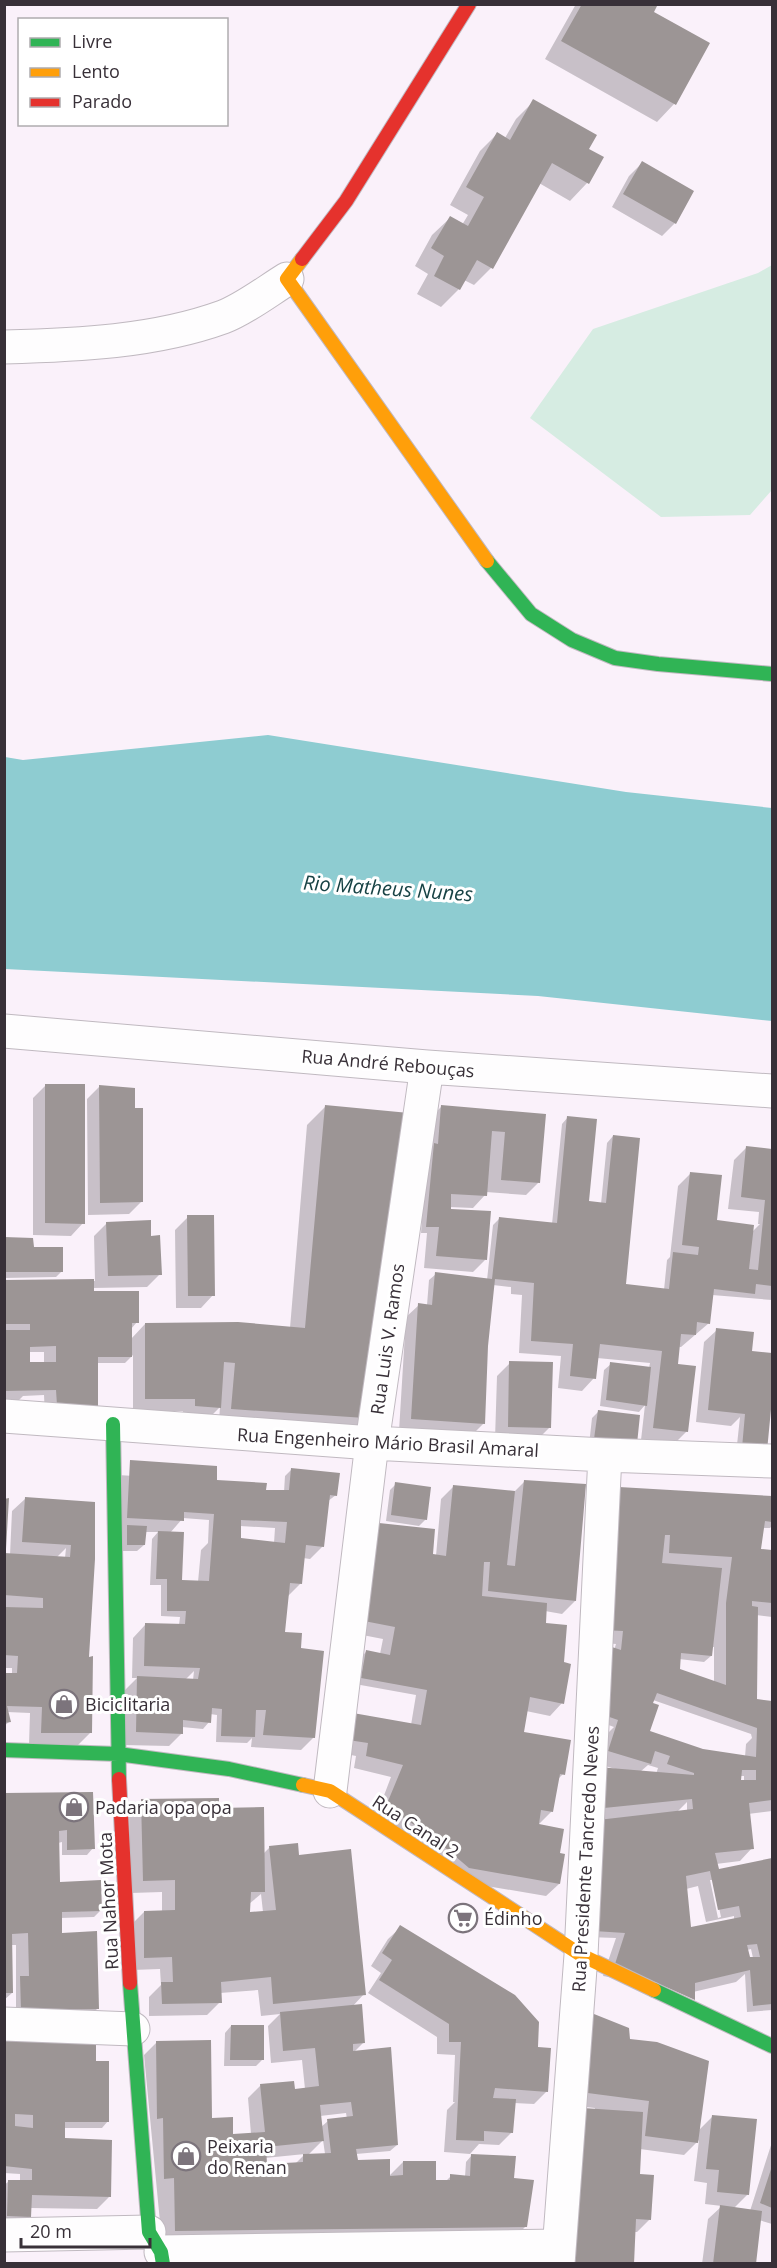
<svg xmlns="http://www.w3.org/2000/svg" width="777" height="2268" viewBox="0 0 777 2268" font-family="'Open Sans',sans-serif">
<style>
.green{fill:#d6ece2}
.water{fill:#8eccd1}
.shadow{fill:#0003;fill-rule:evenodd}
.building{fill:#9c9595;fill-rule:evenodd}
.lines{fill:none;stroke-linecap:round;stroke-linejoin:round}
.street-casing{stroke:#c0b9c0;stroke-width:35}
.fast-casing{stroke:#c0b9c0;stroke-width:16}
.slow-casing{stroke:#c0b9c0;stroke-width:16}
.jam-casing{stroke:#c0b9c0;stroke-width:16}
.street{stroke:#fefdfe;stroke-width:33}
.fast{stroke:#30b455;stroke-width:14}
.slow{stroke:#ff9f0a;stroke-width:14}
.jam{stroke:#e5322d;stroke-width:14}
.labels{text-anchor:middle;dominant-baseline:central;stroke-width:6;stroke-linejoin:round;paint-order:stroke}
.street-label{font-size:18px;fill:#383038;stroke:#fff}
.poi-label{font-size:18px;fill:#383038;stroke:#fff;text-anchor:start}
.water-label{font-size:20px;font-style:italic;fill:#174244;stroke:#fff}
</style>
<rect width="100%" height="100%" fill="#faf1fa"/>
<path class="green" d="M772 265V490L750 515 661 517 530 418 593 329 758 273Z"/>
<path class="water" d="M268 735 626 792 772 808V1021L538 996 5 969V757L23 760Z"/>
<path class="shadow" d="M576 4H656L652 12 674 104 657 122 545 59Z
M534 101 587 149V183L570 201 539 183 491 268 474 285 464 280 459 289 441 307 417 294 428 274 415 266 432 235 450 218 462 225 468 215 450 205 480 151 497 134 505 138 516 119Z
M642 163 675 223 662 236 612 207 629 176Z
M46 1085 83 1223 71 1236 33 1235V1098Z
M99 1087 142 1201 129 1214 88 1215 87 1099Z
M442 1106 545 1115 539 1182 526 1195 486 1192 485 1195 473 1208 449 1207 485 1260 473 1272 424 1268 427 1233H421L429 1119Z
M325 1107 364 1418 351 1431 219 1421 220 1407 207 1420 182 1418 183 1411H133V1355L125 1363H97L45 1417 44 1395 23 1396 16 1403H4V1282L95 1281 94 1236 107 1223 150 1237 160 1274 147 1287 93 1288V1292L137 1322 131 1329V1339L145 1324 290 1328 307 1125ZM28 1352H44V1363L29 1365Z
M568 1117 587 1205 601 1204 607 1143 613 1136 624 1286 664 1290 667 1260 670 1257 678 1186 691 1173 716 1222 752 1232 760 1224H758L759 1212 728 1209 734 1160 746 1148 772 1150V1300L712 1295 709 1323 681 1347H678L676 1365 687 1431 674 1444 641 1440 645 1405 639 1412 600 1406 604 1370 611 1364 649 1368 650 1363 597 1358 594 1378 582 1391 558 1388 561 1356 519 1353 522 1295 511 1294V1287L493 1285 487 1346 484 1423 471 1436 399 1431 406 1317 419 1305H427L429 1280 436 1274 487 1280 493 1225 499 1219 552 1224 562 1124Z
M188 1217 213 1295 201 1308H176L175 1230Z
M4 1239 32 1249 62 1271 56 1277 4 1278Z
M717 1330 750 1355 753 1353 772 1355V1404L736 1454 740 1417 731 1426 696 1422 704 1342Z
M510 1363 550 1427 537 1440 495 1439 497 1376Z
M598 1412 629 1450 589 1445 592 1418Z
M292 1469 336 1495 328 1501 323 1546 310 1559 303 1558 301 1583 287 1597 284 1633 299 1650 314 1737 301 1750 251 1747 252 1738 247 1743 216 1742 217 1715 210 1714 209 1722 203 1729 182 1727V1733L169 1746 124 1745 125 1690 137 1678H132L133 1638 145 1625H179L180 1617 161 1616V1585H150L152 1539 158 1532H145L144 1545 137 1551H121L118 1475 215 1481 265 1491 284 1492 285 1476ZM183 1518 209 1520 208 1543 201 1550 198 1582H181L170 1533ZM240 1526 275 1528 274 1543 239 1540ZM194 1671 193 1680 186 1679Z
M524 1482 575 1601 562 1614 545 1611 544 1624 562 1703 550 1716 526 1711 522 1733 563 1774 557 1780 552 1811 538 1825 558 1855 559 1884 546 1896 457 1881 375 1819 391 1777 354 1768 356 1756 336 1752 340 1727 411 1725 416 1695 355 1684 360 1658 366 1652 380 1654 383 1639 352 1633 430 1555 436 1556 441 1499 454 1486 514 1492Z
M396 1484 426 1519 419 1526 386 1521 390 1490Z
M619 1488 772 1497V1526L770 1528H762L759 1550 772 1551V1617L756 1615V1700L772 1702V1692V1811L748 1814 752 1848 740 1861 716 1864 714 1871 772 1859V2010L747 2012 745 1974 736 1982 693 1992 603 1976 616 1938 588 1937 586 1782 615 1769 596 1763 606 1735 614 1727 592 1719 616 1644 590 1642ZM712 1647H714V1682L678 1671 679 1659 704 1662 711 1656ZM653 1700 751 1734 752 1738 746 1744 745 1757 703 1751 647 1732ZM648 1765 658 1768 656 1774 640 1772ZM740 1776H744V1781H739ZM687 1802V1811L677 1812ZM710 1880H713L721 1917 718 1918ZM698 1886 706 1922 734 1916V1920L690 1929 686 1889ZM751 1949 753 1958 749 1959 747 1950Z
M25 1499 94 1503 87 1658 91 1732 78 1745H29L30 1713 7 1712 9 1722 4 1726V1675H12V1668H4V1501L8 1500 5 1554 10 1555 12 1511ZM66 1548 65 1558H56Z
M92 1793 93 1848 87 1855H62V1842L58 1843 59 1885 100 1911 94 1917 60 1918 61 1934 97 2009 91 2015 16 2017V1945H11L12 1993 4 2000V1794Z
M142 1801 218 1810 263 1854 270 1847 298 1856 364 1994 352 2007 363 2043 353 2053 397 2145 390 2151 356 2154V2162L388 2177 403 2162 435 2182H445L451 2176 465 2177 466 2162 472 2155 513 2180 526 2226 519 2233 162 2243 144 2055 157 2042 210 2119 232 2137 251 2134 248 2098 261 2085 293 2090 305 2089 302 2060 271 2063 268 2026 280 2014 261 2016 258 1990 220 1993V2002L207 2015 149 2016V1997L161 1985 160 1969 132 1970 131 1925 144 1912H162V1892L131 1893 129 1814ZM261 1894 263 1912 249 1913V1904ZM346 2113 347 2119 328 2121 321 2127 320 2116ZM323 2140 325 2154 308 2155ZM305 2154 295 2164 265 2168V2158Z
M401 1927 537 2048 547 2091 534 2104 514 2103 512 2132 499 2145 479 2144 470 2154 444 2152 447 2110 455 2102H453L455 2055 437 2054V2037L368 1993 381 1973 371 1966 388 1939Z
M231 2026 262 2060 256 2066H224L225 2033Z
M4 2039 95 2063 108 2121 102 2128H63V2140L109 2197 97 2209 30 2208 29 2216 23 2223 4 2222V2185L8 2182H20V2174L4 2173Z
M628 2040 698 2131 713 2116 748 2194 734 2208 750 2211 772 2142V2224L759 2220 754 2264H702L708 2219 722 2206 705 2204 707 2183 694 2181 699 2140 684 2155 640 2149 638 2176 650 2219 637 2232H634L632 2264H563L595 2108 568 2105Z"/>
<path class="building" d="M582 4H658L654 12 710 43 676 105 561 41Z
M533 99 597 135 589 149 604 157 589 184 552 163 493 269 477 260 460 290 434 276 444 256 431 248 450 216 468 226 484 197 466 187 497 132 510 140Z
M642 161 694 191 676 224 623 194Z
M45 1084H85V1224L45 1223Z
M99 1085 135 1088V1108H143V1202L100 1203Z
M325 1105 409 1113 365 1418 231 1409 235 1363 224 1362 221 1408 195 1406V1399H145V1323L238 1322 305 1328Z
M441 1105 546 1114 540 1183 501 1180 505 1132 492 1131 487 1196 451 1194V1209L491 1211 487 1260 436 1256 439 1227H426L434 1143 438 1144Z
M567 1116 597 1119 589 1201 606 1203 613 1135 640 1138 626 1284 669 1289 673 1252 698 1255 699 1247 682 1245 690 1172 722 1175 717 1220 754 1225 749 1269 758 1270 765 1200 741 1197 746 1146 772 1149V1286L756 1284 755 1294 714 1289 710 1324 697 1322 696 1335 681 1334 678 1364 696 1366 688 1432 653 1428 662 1351 600 1344 596 1379 570 1376 573 1344 531 1341 534 1283 495 1279 488 1346 485 1424 411 1419 418 1303 432 1305 435 1272 492 1279 499 1217 557 1223Z
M187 1215H214L215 1296H188Z
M151 1220V1236L160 1235 162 1275 108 1276 106 1222Z
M4 1237 33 1238 34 1247H63V1272H4Z
M94 1279V1291H139V1323H132V1357H98V1410L57 1405 56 1390 4 1391V1330H30V1324H4V1280ZM56 1346V1362H30V1347Z
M716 1328 754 1332 752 1351 772 1353V1399L767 1451 742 1448 745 1414 708 1410Z
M509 1361 553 1362 551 1428 508 1427Z
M610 1362 651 1367 647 1406 606 1400Z
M598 1410 640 1415 637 1444 594 1439Z
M130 1460 217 1466V1480L267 1483 266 1490H289L291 1468 340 1473 337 1496 330 1495 324 1547 306 1545 302 1584 290 1583 285 1632 302 1633 301 1648 324 1651 315 1738 263 1735 266 1710H256L255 1737 221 1736 222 1709 212 1708 211 1723 183 1720V1734L136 1732 137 1676 198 1679 200 1668 144 1666 145 1623 185 1624 186 1611H167V1579H156L158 1531 184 1532 182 1580 209 1581 214 1514 184 1512V1521L127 1518ZM241 1520 287 1522 285 1543 241 1538Z
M524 1480 586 1484 576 1601 488 1591 490 1562H484L482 1596 547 1603 546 1623 567 1625 564 1662 571 1664 564 1704 530 1697 524 1732 571 1740 565 1775 560 1774 553 1812 541 1810 539 1824 564 1829 560 1853 565 1854 560 1884 469 1868 435 1839 386 1806 403 1765 366 1756 368 1743 348 1740 353 1713 421 1725 427 1690 361 1678 366 1650 390 1655 395 1627 364 1621 379 1523 435 1529 433 1554 446 1556 453 1485 515 1491 507 1565 515 1566Z
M395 1482 431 1487 427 1520 391 1515Z
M619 1487 772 1496V1522L765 1521 761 1549 772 1550V1603L752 1601V1606L758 1607 757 1699 772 1701V1800L749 1803 754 1849 715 1853 719 1869 772 1858V2004L753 2006 750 1970 695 1983V2000L615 1964 625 1933 594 1931 598 1820 693 1809 692 1799 604 1808 598 1767 694 1775V1773L667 1764 670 1756 655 1751 651 1764 608 1751 618 1720 598 1713 609 1646 621 1650 623 1631 602 1630ZM665 1535H670L669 1553 732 1557 726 1603V1685L680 1669 681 1653 712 1656 722 1568 662 1563ZM657 1693 757 1728 756 1757 703 1749 650 1731 659 1705 653 1703ZM742 1770H756V1780H741ZM710 1871 718 1910 739 1906 741 1917 691 1927 686 1876ZM757 1944 760 1957H750L747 1945Z
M25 1497 95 1502V1559L89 1657 93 1656 92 1733H41L42 1707 7 1706 11 1722 4 1723V1673H17L18 1656 4 1655V1607L43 1608V1598L4 1595V1553L70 1557 71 1545 22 1542Z
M9 1498 6 1549H4V1499Z
M127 1525 147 1526 145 1545H127Z
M93 1792 95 1849 67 1850V1830L59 1831 60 1882 101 1880 102 1911 62 1912V1933L97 1931 99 2009 21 2011 20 1976H29L28 1933 12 1934 13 1993H4V1793Z
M219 1798V1808L264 1807 265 1892H251L250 1912 276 1910 269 1846 298 1843 299 1855 351 1849 366 1995 273 2004 271 1977 221 1982 222 2003 162 2004 161 1982H173L172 1957 144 1958V1911L175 1910V1880L143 1881 141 1799Z
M400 1925 515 1995 539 2022 538 2047 551 2048 548 2092 495 2088 493 2098 516 2099 513 2133 484 2131V2141L456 2140 461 2042H449V2024L379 1980 392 1960 382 1953Z
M362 2004 365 2043 353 2044V2051L391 2047 398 2145 356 2149 358 2160 390 2159V2176L403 2175V2161H436V2180H450V2174L470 2176 471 2154 516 2156 514 2178 534 2180 527 2227 175 2231 174 2178 164 2179 163 2118 157 2119 156 2041 211 2040 212 2118 233 2117V2134L265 2132 260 2084 294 2081 295 2089 319 2086 315 2048 283 2051 280 2012ZM351 2102 353 2116 327 2119 331 2153 303 2154V2162L267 2164 266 2147 324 2141 320 2105Z
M589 2012 629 2028 630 2039 657 2042 709 2061 698 2143 645 2136 649 2101 580 2092Z
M231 2025H264V2060H230Z
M4 2037 96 2041V2061H109V2122H65V2138L112 2140 111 2197 32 2195 31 2217 7 2216 8 2180H32V2169L4 2166ZM15 2114 33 2115V2128L15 2126Z
M583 2108 643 2112 640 2174 654 2175 651 2220 636 2219 634 2264H575Z
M712 2115 757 2119 749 2195 717 2192 719 2170 706 2169Z
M772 2166V2208L760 2203Z
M720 2205 762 2211 756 2264H713Z"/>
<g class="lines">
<g class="street-casing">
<path id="street" d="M4 347C77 345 154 342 223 317 243 310 269 290 287 279
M4 1031 427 1067 772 1091
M4 1416 372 1443 605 1455 772 1461
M330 1791 372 1443 427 1067
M4 2024 133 2029
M4 2235 149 2232
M161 2252 558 2246
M558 2264 581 1955 605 1455"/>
</g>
<g class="fast-casing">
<path id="fast" d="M487 561 531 614 572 640 615 658 658 664 772 674
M113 1424 119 1779
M4 1750 118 1754 229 1769 303 1785
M130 1983 149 2232 161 2252 163 2264
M654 1990 772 2046"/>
</g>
<g class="slow-casing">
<path id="slow" d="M302 259 287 279 487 561
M303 1785 330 1791 581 1955 654 1990"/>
</g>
<g class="jam-casing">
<path id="jam" d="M302 259 346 201 469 4
M119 1779 130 1983"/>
</g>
<use href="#street" class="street"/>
<use href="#fast" class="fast"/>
<use href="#slow" class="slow"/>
<use href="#jam" class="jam"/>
</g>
<defs>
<g id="shop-ring" transform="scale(1.5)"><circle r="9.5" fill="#fff" stroke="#7c747c" stroke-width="1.5"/><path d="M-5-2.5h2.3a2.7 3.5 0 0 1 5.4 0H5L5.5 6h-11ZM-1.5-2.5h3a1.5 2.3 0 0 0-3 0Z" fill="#7c747c"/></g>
<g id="supermarket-ring" transform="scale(1.5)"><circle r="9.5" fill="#fff" stroke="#7c747c" stroke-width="1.5"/><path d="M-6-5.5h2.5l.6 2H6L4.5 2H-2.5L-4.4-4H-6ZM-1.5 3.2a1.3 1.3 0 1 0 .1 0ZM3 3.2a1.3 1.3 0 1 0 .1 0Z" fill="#7c747c"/></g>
</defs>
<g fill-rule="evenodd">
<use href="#shop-ring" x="64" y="1704"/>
<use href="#shop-ring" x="74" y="1807"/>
<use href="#supermarket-ring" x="463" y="1918"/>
<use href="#shop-ring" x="186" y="2156"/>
</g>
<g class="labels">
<g class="street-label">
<text transform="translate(388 1063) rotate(5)">Rua André Rebouças</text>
<text transform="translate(387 1339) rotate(-82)">Rua Luis V. Ramos</text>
<text transform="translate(388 1442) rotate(3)">Rua Engenheiro Mário Brasil Amaral</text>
<text transform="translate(416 1826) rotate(33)">Rua Canal 2</text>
<text transform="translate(585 1859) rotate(-87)">Rua Presidente Tancredo Neves</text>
<text transform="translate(108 1901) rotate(-93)">Rua Nahor Mota</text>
</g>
<g class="poi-label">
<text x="85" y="1704">Biciclitaria</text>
<text x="95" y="1807">Padaria opa opa</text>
<text x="484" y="1918">Édinho</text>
<text x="207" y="2146">Peixaria<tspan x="207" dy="21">do Renan</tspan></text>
</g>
<g class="water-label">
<text transform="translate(388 888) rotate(4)">Rio Matheus Nunes</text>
</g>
</g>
<rect width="777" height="2268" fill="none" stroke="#383038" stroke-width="12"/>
<rect x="18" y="18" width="210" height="108" fill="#ffffff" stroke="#afacaf" stroke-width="1.5"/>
<rect x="30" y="38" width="30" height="9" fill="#30b455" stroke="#afacaf" stroke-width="1.5"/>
<text x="72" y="48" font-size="18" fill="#383038">Livre</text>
<rect x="30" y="68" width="30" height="9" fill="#ff9f0a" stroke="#afacaf" stroke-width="1.5"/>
<text x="72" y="78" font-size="18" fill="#383038">Lento</text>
<rect x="30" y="98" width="30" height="9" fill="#e5322d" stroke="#afacaf" stroke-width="1.5"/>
<text x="72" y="108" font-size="18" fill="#383038">Parado</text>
<path d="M21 2238v9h129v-9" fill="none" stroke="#383038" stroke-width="3"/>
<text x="30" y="2238" font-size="18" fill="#383038" stroke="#ffffff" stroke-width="4.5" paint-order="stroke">20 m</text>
</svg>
